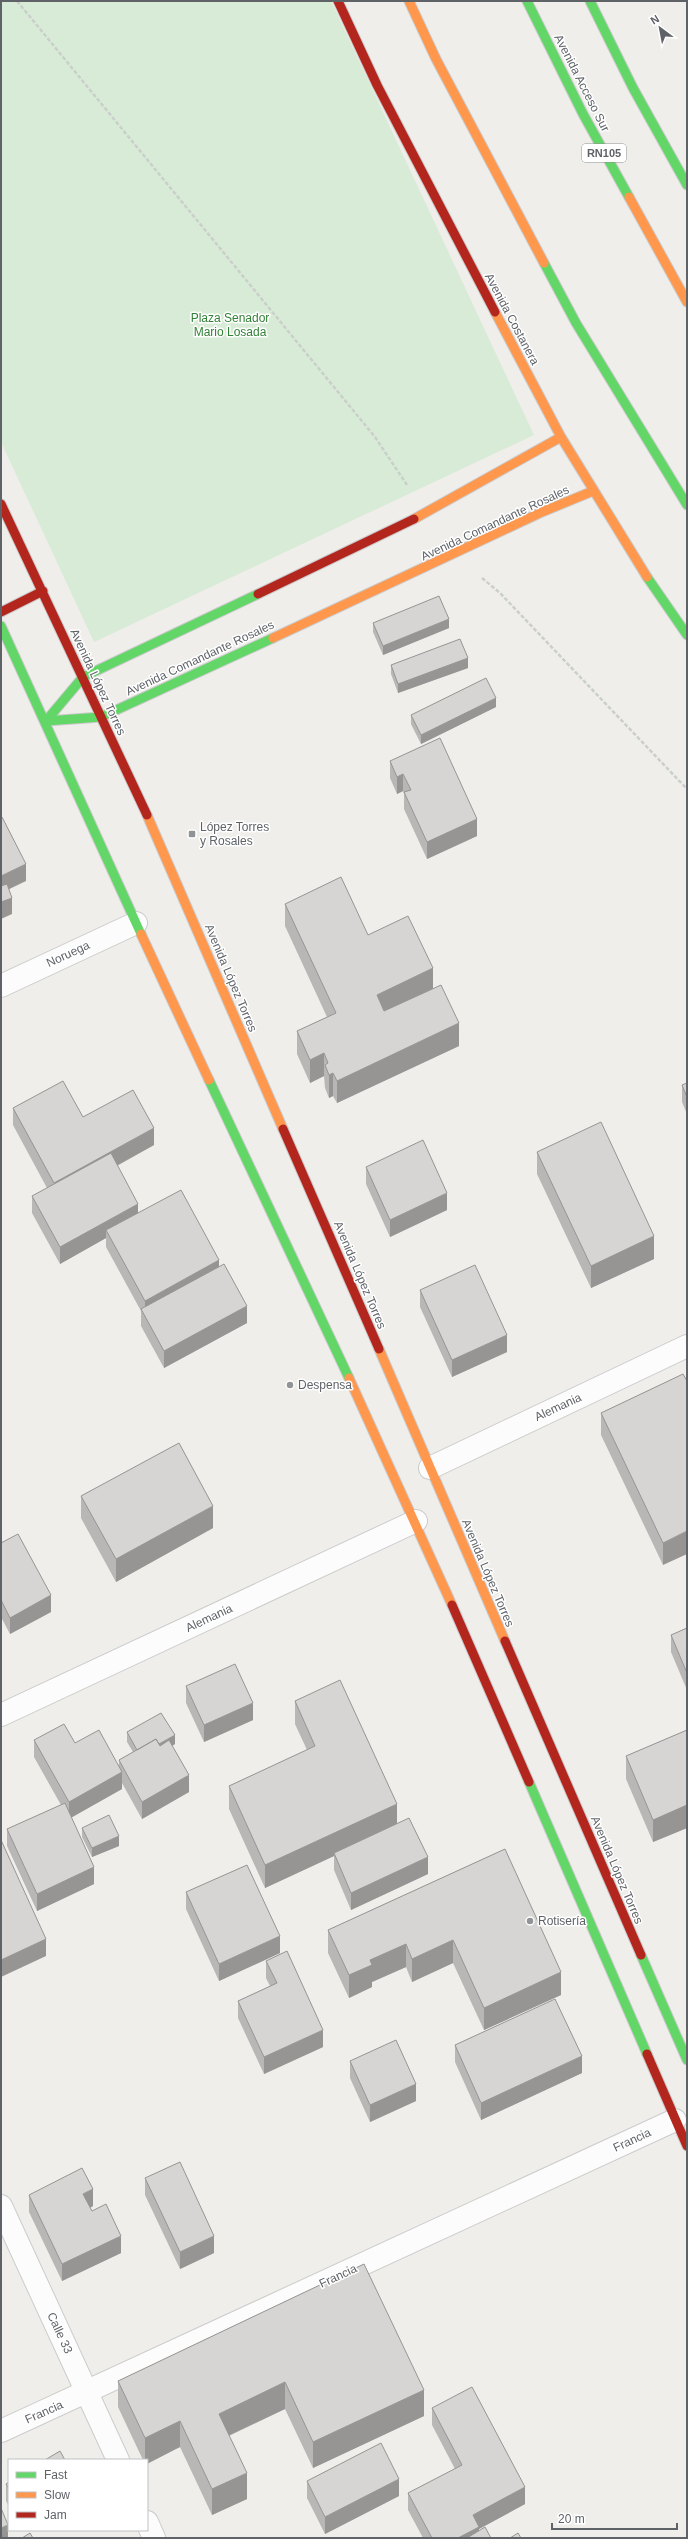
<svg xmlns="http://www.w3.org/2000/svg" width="688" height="2539" viewBox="0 0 688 2539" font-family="Arial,sans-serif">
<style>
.green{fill:#d8ebd6}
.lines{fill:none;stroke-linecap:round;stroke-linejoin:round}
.street-casing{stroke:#cbcccc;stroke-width:24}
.fast-casing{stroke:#cacacb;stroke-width:11}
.slow-casing{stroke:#cacacb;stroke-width:11}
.jam-casing{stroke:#cacacb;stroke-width:11}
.path{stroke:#cacfcc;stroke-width:2.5;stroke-dasharray:4 2;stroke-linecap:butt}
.street{stroke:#fdfcfc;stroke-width:22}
.fast{stroke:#63d668;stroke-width:9}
.slow{stroke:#ff974d;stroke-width:9}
.jam{stroke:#b3261e;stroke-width:9}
.wall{fill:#b8b7b5}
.shaded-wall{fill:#969594}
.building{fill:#d6d5d3;stroke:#969594}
.poi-dot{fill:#919496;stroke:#fff;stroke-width:1.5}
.labels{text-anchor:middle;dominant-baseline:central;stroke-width:3;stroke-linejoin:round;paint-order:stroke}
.shield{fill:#fff;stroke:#8f9295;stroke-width:1}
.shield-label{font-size:11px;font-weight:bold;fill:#5f6368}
.street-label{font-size:12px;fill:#5f6368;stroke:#fff}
.park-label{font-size:12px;fill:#348238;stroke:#fff}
.poi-label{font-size:12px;fill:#5f6368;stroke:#fff;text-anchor:start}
</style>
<rect width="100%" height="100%" fill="#efeeea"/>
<path class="green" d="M1 1H331L534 435 94 642 1 442Z"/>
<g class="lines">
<g class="street-casing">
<path id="street" d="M1 986 136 923
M430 1468 687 1346
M1 1715 416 1521
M1 2206 118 2460
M1 2431 675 2120
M147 2522 154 2538"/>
</g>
<g class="fast-casing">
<path id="fast" d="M527 1 583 114 629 197
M590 1 633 88 687 185
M544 263 576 323 687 505
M647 577 687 635
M1 626 141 934
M46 721 101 717 273 638
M46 721 83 677 258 594
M209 1080 349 1378
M529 1782 647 2054
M641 1955 687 2060"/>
</g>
<g class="slow-casing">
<path id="slow" d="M409 1 436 59 544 263
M629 197 687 302
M495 312 561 437 647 577
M414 519 561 437
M273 638 542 512 593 491
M147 815 283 1129
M141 934 209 1080
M379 1349 505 1641
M349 1378 452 1605"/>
</g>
<g class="jam-casing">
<path id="jam" d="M338 1 377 85 495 312
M1 504 147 815
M258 594 414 519
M1 612 43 591
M283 1129 379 1349
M452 1605 529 1782
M505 1641 641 1955
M647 2054 687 2146"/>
</g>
<path class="path" d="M17 1 375 437 407 485
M482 578 500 593 687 789"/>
<use href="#street" class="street"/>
<use href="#fast" class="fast"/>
<use href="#slow" class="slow"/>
<use href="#jam" class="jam"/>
</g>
<path class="wall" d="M373 623 449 628 383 655 373 632Z
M391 665 468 668 398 693 391 674Z
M496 707 421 744 411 724V715Z
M390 761 477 836 427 859 404 809V794L403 791 397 794 390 778Z
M285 904 368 935 433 988 459 1046 337 1103 333 1096 329 1098 325 1088 324 1076 310 1083 297 1054V1031L327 1017 285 926Z
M687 1083V1114L682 1102V1085Z
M13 1108 83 1117 154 1145 117 1166 138 1213 219 1267 247 1323 164 1368 141 1326V1311L106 1247V1238L60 1264 32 1213V1196L47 1188 13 1125Z
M537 1152 654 1259 591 1288 537 1174Z
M366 1167 447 1210 390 1237 366 1184Z
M420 1290 507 1352 452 1377 420 1307Z
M683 1374 663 1565 601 1435V1413Z
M81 1496 213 1528 116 1582 81 1518Z
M1 1543 51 1612 10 1634 1 1617Z
M687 1628V1690L671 1652V1635Z
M186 1686 253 1720 204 1742 186 1703Z
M295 1701 397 1824 428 1874 351 1910 334 1870V1856L265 1888 229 1809V1786L307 1750 295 1724Z
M687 1730V1828L653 1842 626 1779V1756Z
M127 1732 175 1744 172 1746 189 1792 142 1819 122 1783V1789L71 1817 94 1884 37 1911 7 1846V1829L61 1805 34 1757V1740L75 1743 119 1765V1760L133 1752 127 1742Z
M82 1828 119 1846 92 1857 82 1837Z
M505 1849 561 1995 484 2030 453 1963 412 1982 406 1967 372 1982V1987L349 1998 328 1953V1930Z
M186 1892 280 1953 219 1981 186 1909Z
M266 1961 323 2047 264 2074 238 2018V2001L270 1986 266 1978Z
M455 2045 582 2073 481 2120 455 2062Z
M350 2061 416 2101 370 2122 350 2078Z
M145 2178 214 2253 180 2269 145 2195Z
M29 2195 93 2206 90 2208 92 2211 121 2253 62 2281 29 2212Z
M364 2264 424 2416 313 2468 285 2409 229 2436 247 2499 212 2515 180 2447 147 2460H143L118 2407V2381Z
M432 2408 525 2504 479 2529V2531L491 2538H423L408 2510V2493L455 2469 432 2425Z
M307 2481 399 2496 325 2534 307 2498Z
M9 2482V2506L6 2501V2484Z"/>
<path class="shaded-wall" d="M449 619V628L383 655V646Z
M468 658V668L398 693V684Z
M496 698V707L421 744V735Z
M403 774V791L397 794V777Z
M477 819V836L427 859V842Z
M26 864V881L1 893V876Z
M12 898V914L1 919V902Z
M433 968V991L377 1017V995Z
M459 1023V1046L337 1103V1081Z
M324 1053V1076L310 1083V1060Z
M333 1073V1096L329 1098V1075Z
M154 1128V1145L54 1200V1183Z
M447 1193V1210L390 1237V1220Z
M138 1204V1221L106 1230V1238L60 1264V1247Z
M654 1236V1259L591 1288V1266Z
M219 1260V1277L145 1316V1301Z
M247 1306V1323L164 1368V1351Z
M507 1335V1352L452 1377V1360Z
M213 1506V1528L116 1582V1559Z
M687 1531V1554L663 1565V1543Z
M51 1595V1612L10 1634V1618Z
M253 1703V1720L204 1742V1725Z
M175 1735V1744L140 1765V1755Z
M122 1772V1789L69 1819V1802Z
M189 1775V1792L142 1819V1802Z
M397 1804V1826L334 1853V1856L265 1888V1865Z
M687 1805V1828L653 1842V1820Z
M119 1836V1846L92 1857V1848Z
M428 1857V1874L351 1910V1893Z
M94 1867V1884L37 1911V1894Z
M280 1936V1953L219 1981V1964Z
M46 1939V1956L1 1977V1960Z
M453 1940V1963L412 1982V1959Z
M406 1944V1967L372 1982V1987L349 1998V1975L370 1960Z
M561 1972V1995L484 2030V2008Z
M323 2030V2047L264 2074V2057Z
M582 2056V2073L481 2120V2103Z
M416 2084V2101L370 2122V2105Z
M93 2189V2206L83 2211V2194Z
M121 2236V2253L62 2281V2264Z
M214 2236V2253L180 2269V2252Z
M285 2382V2409L219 2440V2414Z
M424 2390V2416L313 2468V2442Z
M180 2421V2447L147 2464V2460H145V2438Z
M247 2473V2499L212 2515V2489Z
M399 2479V2496L325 2534V2517Z
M525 2487V2504L479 2529V2538H458L473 2515Z
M8 2525V2538H1V2528Z"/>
<path class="building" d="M439 596 449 619 383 646 373 623Z
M460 639 468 658 398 684 391 665Z
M486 678 496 698 421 735 411 715Z
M440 738 477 819 427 842 404 792 411 790 403 774 397 777 390 761Z
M1 817H2L26 864 1 876Z
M341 877 368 935 408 916 433 968 377 995 384 1011 441 985 459 1023 337 1081 333 1073 329 1075 325 1065 328 1063 324 1053 310 1060 297 1031 336 1013 285 904Z
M7 884 12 898 1 902V886Z
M63 1081 83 1117 133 1090 154 1128 54 1183 13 1108Z
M687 1083V1097L682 1085Z
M601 1122 654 1236 591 1266 537 1152Z
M423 1140 447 1193 390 1220 366 1167Z
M111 1153 138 1204 60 1247 32 1196Z
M181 1190 219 1260 145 1301 106 1230Z
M224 1264 247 1306 164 1351 141 1309Z
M475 1265 507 1335 452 1360 420 1290Z
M683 1374 687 1381V1531L663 1543 601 1413Z
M179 1443 213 1506 116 1559 81 1496Z
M18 1534 51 1595 10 1618 1 1600V1543Z
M687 1628V1673L671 1635Z
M235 1664 253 1703 204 1725 186 1686Z
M340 1680 397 1804 265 1865 229 1786 315 1746 295 1701Z
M161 1713 175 1735 159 1744 156 1739 137 1750 127 1732Z
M64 1724 75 1743 99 1730 122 1772 69 1802 34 1740Z
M687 1730V1805L653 1820 626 1756Z
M156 1739 160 1746 169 1740 189 1775 142 1802 119 1760Z
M65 1803 94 1867 37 1894 7 1829Z
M109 1815 119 1836 92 1848 82 1828Z
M409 1818 428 1857 351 1893 334 1853Z
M1 1840 46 1939 1 1960Z
M505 1849 561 1972 484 2008 453 1940 412 1959 406 1944 370 1960 372 1965 349 1975 328 1930Z
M247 1865 280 1936 219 1964 186 1892Z
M287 1951 323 2030 264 2057 238 2001 277 1983 266 1961Z
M555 1999 582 2056 481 2103 455 2045Z
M396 2040 416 2084 370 2105 350 2061Z
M180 2162 214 2236 180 2252 145 2178Z
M82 2168 93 2189 83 2194 92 2211 106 2204 121 2236 62 2264 29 2195Z
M364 2264 424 2390 313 2442 285 2382 219 2414 247 2473 212 2489 180 2421 145 2438 118 2381Z
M472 2387 525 2487 473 2515 479 2527 458 2538H432L408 2493 462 2465 432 2408Z
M381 2443 399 2479 325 2517 307 2481Z
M60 2451 65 2460H45Z
M9 2482V2489L6 2484Z
M1 2508 8 2525 1 2528Z
M485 2527 491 2538H467Z
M30 2533 33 2538H22Z
M518 2533 521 2538H510Z"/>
<g class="poi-dot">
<rect x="188" y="830" width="8" height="8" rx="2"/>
<circle cx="290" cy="1385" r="4"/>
<circle cx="530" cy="1921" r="4"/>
</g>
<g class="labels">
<rect class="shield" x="582" y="144" width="44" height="18" rx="3"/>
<g class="shield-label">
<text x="604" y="153">RN105</text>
</g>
<g class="street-label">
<text transform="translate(582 83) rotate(63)">Avenida Acceso Sur</text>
<text transform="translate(512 319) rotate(62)">Avenida Costanera</text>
<text transform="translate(495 523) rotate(-25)">Avenida Comandante Rosales</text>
<text transform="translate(200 658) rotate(-25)">Avenida Comandante Rosales</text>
<text transform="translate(98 682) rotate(65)">Avenida López Torres</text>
<text transform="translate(68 954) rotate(-25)">Noruega</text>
<text transform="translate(231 978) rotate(67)">Avenida López Torres</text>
<text transform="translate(360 1275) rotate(67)">Avenida López Torres</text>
<text transform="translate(558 1407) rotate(-25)">Alemania</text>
<text transform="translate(488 1573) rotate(67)">Avenida López Torres</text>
<text transform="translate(209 1618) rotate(-25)">Alemania</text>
<text transform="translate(617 1870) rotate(67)">Avenida López Torres</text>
<text transform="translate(632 2140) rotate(-25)">Francia</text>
<text transform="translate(338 2276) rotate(-25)">Francia</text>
<text transform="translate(60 2333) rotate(65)">Calle 33</text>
<text transform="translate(44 2412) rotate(-24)">Francia</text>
</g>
<g class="park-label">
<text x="230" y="318">Plaza Senador<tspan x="230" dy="14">Mario Losada</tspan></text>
</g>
<g class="poi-label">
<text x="200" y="827">López Torres<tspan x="200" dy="14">y Rosales</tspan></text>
<text x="298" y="1385">Despensa</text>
<text x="538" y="1921">Rotisería</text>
</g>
</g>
<rect width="688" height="2539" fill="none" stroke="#5f6368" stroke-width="4"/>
<rect x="8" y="2459" width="140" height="72" fill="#ffffff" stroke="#bfc1c3"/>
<rect x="16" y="2472" width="20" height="6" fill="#63d668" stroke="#bfc1c3"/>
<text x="44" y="2479" font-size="12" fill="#5f6368">Fast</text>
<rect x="16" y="2492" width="20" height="6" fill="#ff974d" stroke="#bfc1c3"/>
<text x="44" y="2499" font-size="12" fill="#5f6368">Slow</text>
<rect x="16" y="2512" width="20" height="6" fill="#b3261e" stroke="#bfc1c3"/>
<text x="44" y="2519" font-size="12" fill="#5f6368">Jam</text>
<g transform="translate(660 28) rotate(328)" stroke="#ffffff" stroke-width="3" paint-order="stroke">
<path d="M0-3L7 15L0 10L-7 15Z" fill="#5f6368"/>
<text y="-6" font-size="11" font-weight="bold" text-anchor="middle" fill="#5f6368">N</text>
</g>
<path d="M552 2523v6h125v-6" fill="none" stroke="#5f6368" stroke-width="2"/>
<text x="558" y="2523" font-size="12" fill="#5f6368" stroke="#ffffff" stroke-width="3" paint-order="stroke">20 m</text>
</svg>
